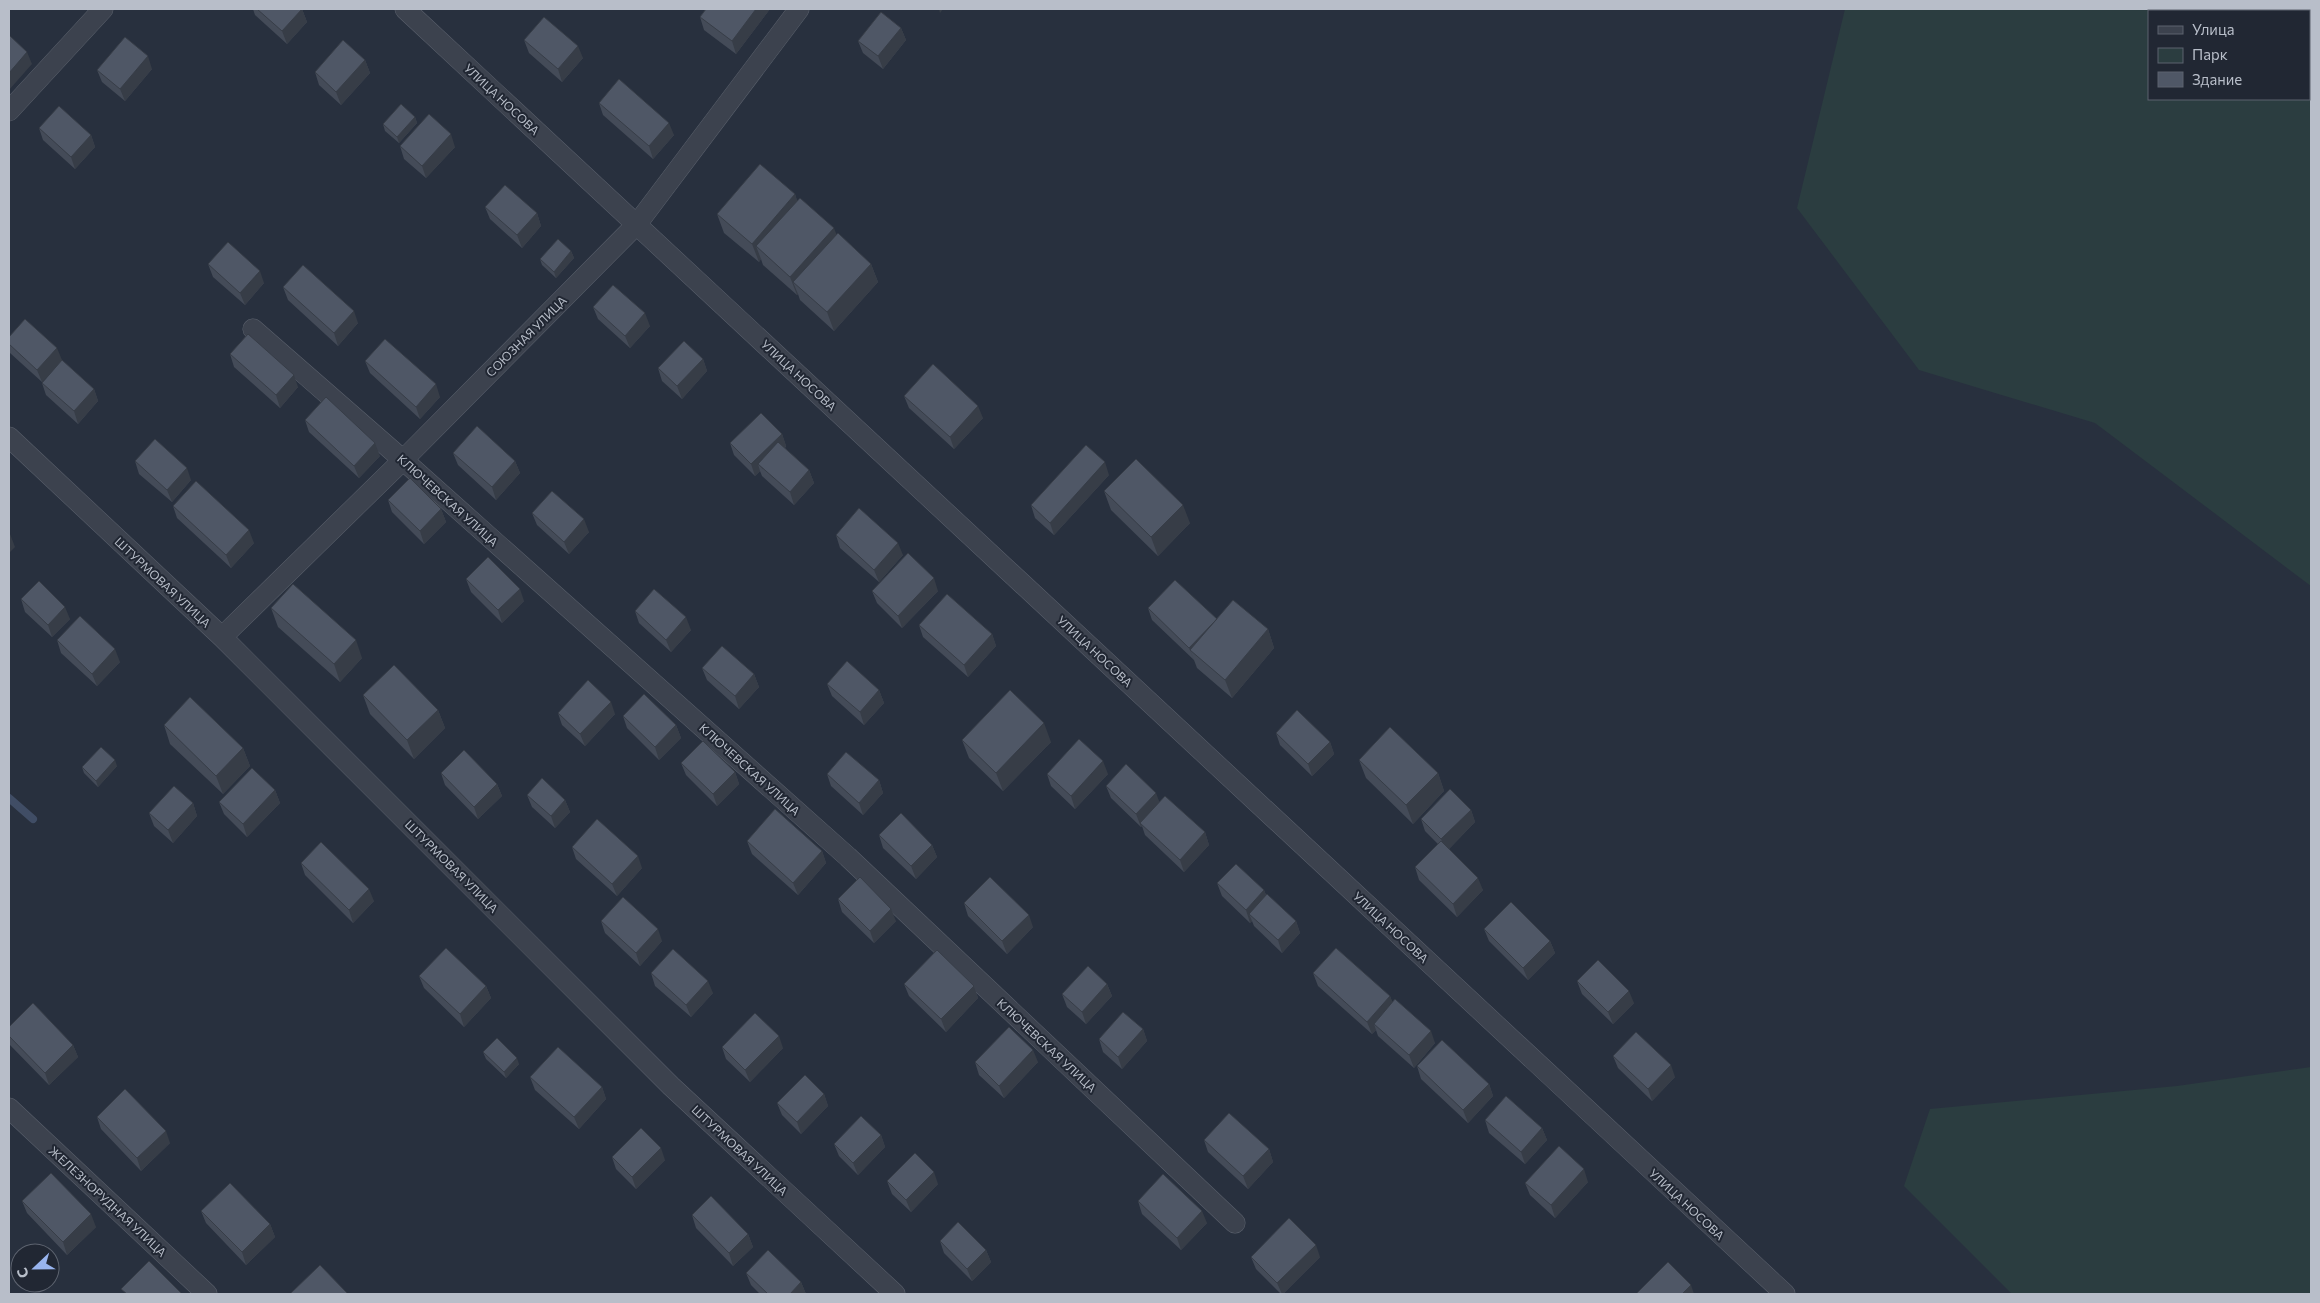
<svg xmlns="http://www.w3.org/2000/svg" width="2320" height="1303" font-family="Commissioner,sans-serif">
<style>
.green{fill:#2b3d40;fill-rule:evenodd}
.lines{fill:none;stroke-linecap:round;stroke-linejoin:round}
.stream{stroke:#404d65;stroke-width:8}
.minor-casing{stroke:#5a606c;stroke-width:21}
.minor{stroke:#3c424e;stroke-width:20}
.wall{fill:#444b58}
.shaded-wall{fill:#373d47}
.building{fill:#4f5766;stroke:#373d47}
.labels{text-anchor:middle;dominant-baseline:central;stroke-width:4;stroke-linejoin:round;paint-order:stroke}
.street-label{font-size:12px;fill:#b8bec9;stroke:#212733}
</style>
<rect width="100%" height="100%" fill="#28303e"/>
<path class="green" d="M 1845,9 L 2311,9 L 2311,586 L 2095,423 L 1919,370 L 1797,208 ZM 2149,11 L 2309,11 L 2309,99 L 2149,99 Z
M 2311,1067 L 2311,1294 L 2012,1294 L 1904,1186 L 1930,1109 L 2177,1086 Z"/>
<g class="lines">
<path class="stream" d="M 9,798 L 33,819"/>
<defs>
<path id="minor" d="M 405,9 L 1785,1294
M 9,111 L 103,9
M 253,329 L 403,460 L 848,857 L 1235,1223
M 9,437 L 222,637 L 671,1086 L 895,1294
M 222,637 L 403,460 L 637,224 L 799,9
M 9,1108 L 207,1294"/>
</defs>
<use href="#minor" class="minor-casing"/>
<use href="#minor" class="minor"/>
</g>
<path class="wall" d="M 253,9 L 302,9 L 307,22 L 287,44 L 255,15 Z
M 706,9 L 770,9 L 736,54 L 704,30 L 700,17 Z
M 901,28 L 906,40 L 883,69 L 863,53 L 858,41 Z
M 524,40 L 583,58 L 562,82 L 529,53 Z
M 365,60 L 370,73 L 341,105 L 319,85 L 315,72 Z
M 152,69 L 125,101 L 102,82 L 97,70 Z
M 599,103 L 674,135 L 653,159 L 603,115 Z
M 415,117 L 417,123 L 399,143 L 385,131 L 383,124 Z
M 39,128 L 91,135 L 95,147 L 75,169 L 43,140 Z
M 400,146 L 455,147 L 426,178 L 404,159 Z
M 795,194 L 797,201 L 871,264 L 878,282 L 834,331 L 800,300 L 798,294 L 797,295 L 763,265 L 761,259 L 759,262 L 724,233 L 717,214 Z
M 485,207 L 537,213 L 541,226 L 522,248 L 490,219 Z
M 571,251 L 574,258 L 556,278 L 542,265 L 540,259 Z
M 208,264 L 264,283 L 245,305 L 213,277 Z
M 283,287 L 358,323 L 338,346 L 288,300 Z
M 593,307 L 650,326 L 630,348 L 598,319 Z
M 9,337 L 62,360 L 42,382 L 10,353 L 9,350 Z
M 230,354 L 298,387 L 280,408 L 234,367 Z
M 703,359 L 707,371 L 682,399 L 662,381 L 658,368 Z
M 365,361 L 440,397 L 420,419 L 370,373 Z
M 42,383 L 94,389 L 98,401 L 78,424 L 46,395 Z
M 904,396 L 983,418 L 954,449 L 909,408 Z
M 305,420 L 380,456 L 359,478 L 309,432 Z
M 782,434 L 786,446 L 785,448 L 809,470 L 814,483 L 794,505 L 762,476 L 760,471 L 755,476 L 734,455 L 730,443 Z
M 453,453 L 515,461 L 520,473 L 496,500 L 458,465 Z
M 135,461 L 191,480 L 172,502 L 139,474 Z
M 1109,475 L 1054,535 L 1035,518 L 1031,505 Z
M 1104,491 L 1190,523 L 1158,556 L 1111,510 Z
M 388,500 L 441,509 L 446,522 L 424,544 L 392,512 Z
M 173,506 L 254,543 L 231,568 L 177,518 Z
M 532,513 L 589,532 L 569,554 L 537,525 Z
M 836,535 L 903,555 L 879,582 L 840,548 Z
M 466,579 L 524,601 L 502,623 L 471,592 Z
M 872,591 L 938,591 L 902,628 L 877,603 Z
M 21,599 L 70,619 L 52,637 L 25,612 Z
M 271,608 L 362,658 L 340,682 L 278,627 Z
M 1148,608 L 1217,619 L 1268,629 L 1274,648 L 1232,698 L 1197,668 L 1194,660 L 1152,620 Z
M 635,611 L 691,630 L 671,652 L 639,623 Z
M 919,625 L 992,634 L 996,646 L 968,677 L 923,637 Z
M 57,640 L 120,662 L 97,686 L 61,653 Z
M 702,668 L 754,674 L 759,687 L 739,709 L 707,680 Z
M 827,684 L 879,690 L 884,703 L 864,725 L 832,696 Z
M 363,695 L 438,710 L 445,728 L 414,759 L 370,714 Z
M 558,713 L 615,714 L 585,746 L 562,725 Z
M 623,716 L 676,725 L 681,738 L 659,760 L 627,728 Z
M 164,725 L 243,748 L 250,766 L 223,794 L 170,744 Z
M 1276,733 L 1330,742 L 1334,754 L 1312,776 L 1280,745 Z
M 962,740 L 1051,742 L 1003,791 L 969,758 Z
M 1359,760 L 1438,773 L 1444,791 L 1413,824 L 1366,778 Z
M 681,763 L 735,772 L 739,784 L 717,806 L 686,775 Z
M 117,766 L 98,787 L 84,773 L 82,767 Z
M 441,773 L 497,784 L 502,796 L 478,819 L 445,785 Z
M 827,774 L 879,780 L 883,793 L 863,815 L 831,786 Z
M 1047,774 L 1108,774 L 1075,809 L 1051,786 Z
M 1106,786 L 1159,802 L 1205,832 L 1209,845 L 1184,872 L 1145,835 L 1142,826 L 1141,827 L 1111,798 Z
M 275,790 L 280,803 L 247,837 L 224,814 L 219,802 Z
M 527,795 L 565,800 L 570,812 L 555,828 L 532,807 Z
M 193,803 L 197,816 L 173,843 L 154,826 L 149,813 Z
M 1471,810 L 1475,822 L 1449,849 L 1483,890 L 1457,917 L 1419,880 L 1415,867 L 1438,844 L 1425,831 L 1421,819 Z
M 879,835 L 932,845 L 937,857 L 916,879 L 883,848 Z
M 747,841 L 822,851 L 826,863 L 798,895 L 752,854 Z
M 572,847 L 642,868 L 617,896 L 576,859 Z
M 301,863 L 374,901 L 353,923 L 305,875 Z
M 1217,883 L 1264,890 L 1266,895 L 1296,921 L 1300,933 L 1282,953 L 1254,926 L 1252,921 L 1250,923 L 1222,896 Z
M 838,899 L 896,921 L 874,943 L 842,912 Z
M 964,903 L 1033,927 L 1007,954 L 968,916 Z
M 601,921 L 662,941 L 640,966 L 605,933 Z
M 1484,929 L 1550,941 L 1555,953 L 1528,980 L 1489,941 Z
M 651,973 L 713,993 L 691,1017 L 655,986 Z
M 1313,973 L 1390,996 L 1392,1002 L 1435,1043 L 1414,1068 L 1378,1036 L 1376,1030 L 1372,1034 L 1318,986 Z
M 419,976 L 486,986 L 491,998 L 464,1027 L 424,988 Z
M 1577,981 L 1634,1003 L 1613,1024 L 1582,994 Z
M 904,984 L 974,986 L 978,998 L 946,1032 L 909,996 Z
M 1107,984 L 1112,996 L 1086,1024 L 1067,1007 L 1062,994 Z
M 9,1027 L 73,1045 L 78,1057 L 49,1085 L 9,1044 Z
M 1143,1029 L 1147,1041 L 1122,1069 L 1103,1052 L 1099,1039 Z
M 722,1047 L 783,1048 L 750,1082 L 726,1059 Z
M 483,1052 L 519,1064 L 506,1078 L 486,1059 Z
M 1613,1056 L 1675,1077 L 1652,1101 L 1618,1068 Z
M 975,1062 L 1038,1062 L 1004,1098 L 979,1075 Z
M 1417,1066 L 1489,1084 L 1493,1096 L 1468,1123 L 1421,1079 Z
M 530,1077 L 602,1087 L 606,1099 L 579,1129 L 535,1090 Z
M 824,1094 L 828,1106 L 801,1134 L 782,1115 L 777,1103 Z
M 97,1117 L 170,1143 L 141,1171 L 101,1129 Z
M 1485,1120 L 1542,1128 L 1547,1140 L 1525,1164 L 1489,1133 Z
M 881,1135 L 885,1147 L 858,1175 L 839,1156 L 834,1144 Z
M 1204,1140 L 1269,1149 L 1273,1162 L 1248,1189 L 1208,1152 Z
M 612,1157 L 665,1160 L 636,1189 L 616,1169 Z
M 887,1181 L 938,1184 L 911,1212 L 892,1194 Z
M 1588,1182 L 1555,1218 L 1530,1195 L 1525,1183 Z
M 22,1201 L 96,1227 L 67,1255 L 27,1213 Z
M 1138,1201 L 1207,1223 L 1181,1250 L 1142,1214 Z
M 201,1211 L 270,1224 L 275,1237 L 246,1265 L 206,1223 Z
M 692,1215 L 748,1234 L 753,1247 L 733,1266 L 696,1228 Z
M 940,1241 L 986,1250 L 991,1262 L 972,1281 L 944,1253 Z
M 1251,1257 L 1320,1257 L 1283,1294 L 1281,1294 L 1256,1269 Z
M 746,1273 L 801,1282 L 806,1294 L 760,1294 L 751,1285 Z"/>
<path class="shaded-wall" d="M 302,9 L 307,22 L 287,44 L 282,31 Z
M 756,9 L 770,9 L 736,54 L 732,41 Z
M 939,9 L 943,9 L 940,13 Z
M 901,28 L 906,40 L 883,69 L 878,56 Z
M 578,46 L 583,58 L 562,82 L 558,69 Z
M 27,52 L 32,64 L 9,90 L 9,73 Z
M 148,56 L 152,69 L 125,101 L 120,89 Z
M 365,60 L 370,73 L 341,105 L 336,92 Z
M 415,117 L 417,123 L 399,143 L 397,137 Z
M 669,123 L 674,135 L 653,159 L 649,146 Z
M 451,134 L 455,147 L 426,178 L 422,166 Z
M 91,135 L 95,147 L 75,169 L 71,157 Z
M 795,194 L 801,212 L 756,246 L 761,259 L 759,262 L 752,244 Z
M 537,213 L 541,226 L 522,248 L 517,235 Z
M 834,228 L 841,246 L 793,282 L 798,294 L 797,295 L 790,277 Z
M 571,251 L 574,258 L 556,278 L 554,272 Z
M 871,264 L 878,282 L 834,331 L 827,312 Z
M 260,271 L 264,283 L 245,305 L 240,293 Z
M 354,311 L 358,323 L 338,346 L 334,333 Z
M 645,313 L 650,326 L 630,348 L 625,336 Z
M 57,348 L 62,360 L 42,382 L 37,370 Z
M 703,359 L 707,371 L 682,399 L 677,386 Z
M 294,375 L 298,387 L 280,408 L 276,395 Z
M 436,384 L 440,397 L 420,419 L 416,407 Z
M 94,389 L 98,401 L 78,424 L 74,411 Z
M 978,406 L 983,418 L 954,449 L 950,437 Z
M 782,434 L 786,446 L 763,469 L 758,464 L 760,471 L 755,476 L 751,464 Z
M 375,443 L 380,456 L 359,478 L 354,466 Z
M 515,461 L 520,473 L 496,500 L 492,487 Z
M 1105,462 L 1109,475 L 1054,535 L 1050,523 Z
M 187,468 L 191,480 L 172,502 L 167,490 Z
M 809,470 L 814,483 L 794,505 L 790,492 Z
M 1183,505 L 1190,523 L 1158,556 L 1151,537 Z
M 441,509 L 446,522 L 424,544 L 420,531 Z
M 584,519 L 589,532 L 569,554 L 564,542 Z
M 249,530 L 254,543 L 231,568 L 226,555 Z
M 10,534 L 15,547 L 9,553 L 9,536 Z
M 898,543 L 903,555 L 879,582 L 874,570 Z
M 934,578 L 938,591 L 902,628 L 898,616 Z
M 520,589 L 524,601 L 502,623 L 498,610 Z
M 65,607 L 70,619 L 52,637 L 48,625 Z
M 686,617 L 691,630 L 671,652 L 666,640 Z
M 1217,619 L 1190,650 L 1194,660 L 1189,648 Z
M 1268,629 L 1274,648 L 1232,698 L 1225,680 Z
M 992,634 L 996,646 L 968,677 L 964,665 Z
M 356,640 L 362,658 L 340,682 L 334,664 Z
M 115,649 L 120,662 L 97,686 L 92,674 Z
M 754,674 L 759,687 L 739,709 L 735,696 Z
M 879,690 L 884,703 L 864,725 L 860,712 Z
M 611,702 L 615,714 L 585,746 L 580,734 Z
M 438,710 L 445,728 L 414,759 L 407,740 Z
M 1044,723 L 1051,742 L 1003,791 L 996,773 Z
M 676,725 L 681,738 L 659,760 L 655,747 Z
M 1330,742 L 1334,754 L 1312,776 L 1308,764 Z
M 243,748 L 250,766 L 223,794 L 216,776 Z
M 115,760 L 117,766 L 98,787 L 96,781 Z
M 1103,761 L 1108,774 L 1075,809 L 1071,796 Z
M 735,772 L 739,784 L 717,806 L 713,794 Z
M 1438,773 L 1444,791 L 1413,824 L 1406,805 Z
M 879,780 L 883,793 L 863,815 L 859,803 Z
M 497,784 L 502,796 L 478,819 L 474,807 Z
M 275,790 L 280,803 L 247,837 L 243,824 Z
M 1156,793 L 1161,806 L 1140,823 L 1142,826 L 1141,827 L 1136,814 Z
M 565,800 L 570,812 L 555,828 L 551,816 Z
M 193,803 L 197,816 L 173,843 L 168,830 Z
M 1471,810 L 1475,822 L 1446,852 L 1441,839 Z
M 1205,832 L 1209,845 L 1184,872 L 1180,860 Z
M 932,845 L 937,857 L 916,879 L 911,866 Z
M 822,851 L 826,863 L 798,895 L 793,883 Z
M 638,856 L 642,868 L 617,896 L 612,884 Z
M 1478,878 L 1483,890 L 1457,917 L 1453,904 Z
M 369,889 L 374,901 L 353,923 L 349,910 Z
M 1264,890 L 1269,903 L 1249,914 L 1252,921 L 1250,923 L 1246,910 Z
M 891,909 L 896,921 L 874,943 L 870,931 Z
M 1029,915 L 1033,927 L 1007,954 L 1002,941 Z
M 1296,921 L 1300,933 L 1282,953 L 1278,940 Z
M 658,929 L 662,941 L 640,966 L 636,953 Z
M 1550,941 L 1555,953 L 1528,980 L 1523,968 Z
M 708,981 L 713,993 L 691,1017 L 686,1005 Z
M 1107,984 L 1112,996 L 1086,1024 L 1082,1012 Z
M 486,986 L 491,998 L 464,1027 L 460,1014 Z
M 974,986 L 978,998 L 946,1032 L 941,1019 Z
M 1629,991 L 1634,1003 L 1613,1024 L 1608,1012 Z
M 1390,996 L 1395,1008 L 1374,1024 L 1376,1030 L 1372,1034 L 1367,1022 Z
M 1143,1029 L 1147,1041 L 1122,1069 L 1118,1057 Z
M 1431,1031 L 1435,1043 L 1414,1068 L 1409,1055 Z
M 779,1036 L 783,1048 L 750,1082 L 745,1070 Z
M 73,1045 L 78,1057 L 49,1085 L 45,1073 Z
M 1033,1050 L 1038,1062 L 1004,1098 L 999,1086 Z
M 517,1058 L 519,1064 L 506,1078 L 504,1072 Z
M 1671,1065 L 1675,1077 L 1652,1101 L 1648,1089 Z
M 1489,1084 L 1493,1096 L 1468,1123 L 1463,1110 Z
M 602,1087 L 606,1099 L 579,1129 L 574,1117 Z
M 824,1094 L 828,1106 L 801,1134 L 797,1122 Z
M 1542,1128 L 1547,1140 L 1525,1164 L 1521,1152 Z
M 166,1131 L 170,1143 L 141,1171 L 137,1158 Z
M 881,1135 L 885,1147 L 858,1175 L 853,1163 Z
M 661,1148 L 665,1160 L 636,1189 L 632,1177 Z
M 1269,1149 L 1273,1162 L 1248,1189 L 1243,1176 Z
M 1584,1169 L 1588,1182 L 1555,1218 L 1551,1205 Z
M 934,1172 L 938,1184 L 911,1212 L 906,1200 Z
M 1202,1211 L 1207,1223 L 1181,1250 L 1177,1238 Z
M 91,1214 L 96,1227 L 67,1255 L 63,1242 Z
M 270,1224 L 275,1237 L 246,1265 L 242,1252 Z
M 748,1234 L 753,1247 L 733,1266 L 729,1253 Z
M 1316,1245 L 1320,1257 L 1283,1294 L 1282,1294 L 1277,1283 Z
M 986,1250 L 991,1262 L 972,1281 L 967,1269 Z
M 801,1282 L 806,1294 L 790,1294 Z
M 1691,1285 L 1694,1294 L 1682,1294 Z"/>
<path class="building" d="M 257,9 L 302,9 L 282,31 Z
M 706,9 L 756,9 L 732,41 L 700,17 Z
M 881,12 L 901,28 L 878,56 L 858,41 Z
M 544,17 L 578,46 L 558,69 L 524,40 Z
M 9,35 L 27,52 L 9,73 Z
M 125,37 L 148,56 L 120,89 L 97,70 Z
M 343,40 L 365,60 L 336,92 L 315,72 Z
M 619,79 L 669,123 L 649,146 L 599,103 Z
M 401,104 L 415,117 L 397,137 L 383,124 Z
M 59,106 L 91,135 L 71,157 L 39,128 Z
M 429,114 L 451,134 L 422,166 L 400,146 Z
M 760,164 L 795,194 L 752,244 L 717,214 Z
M 505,185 L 537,213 L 517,235 L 485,207 Z
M 800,198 L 834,228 L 790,277 L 756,246 Z
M 838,233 L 871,264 L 827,312 L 793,282 Z
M 558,239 L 571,251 L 554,272 L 540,259 Z
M 228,242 L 260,271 L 240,293 L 208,264 Z
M 303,265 L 354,311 L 334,333 L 283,287 Z
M 613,285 L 645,313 L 625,336 L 593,307 Z
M 25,319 L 57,348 L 37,370 L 9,344 L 9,337 Z
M 248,334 L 294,375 L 276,395 L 230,354 Z
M 385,339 L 436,384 L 416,407 L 365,361 Z
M 684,341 L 703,359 L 677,386 L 658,368 Z
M 62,360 L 94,389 L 74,411 L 42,383 Z
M 933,364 L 978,406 L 950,437 L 904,396 Z
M 326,397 L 375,443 L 354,466 L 305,420 Z
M 761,413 L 782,434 L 751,464 L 730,443 Z
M 477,426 L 515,461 L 492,487 L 453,453 Z
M 155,439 L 187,468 L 167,490 L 135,461 Z
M 778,442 L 809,470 L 790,492 L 758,464 Z
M 1086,445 L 1105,462 L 1050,523 L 1031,505 Z
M 1136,459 L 1183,505 L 1151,537 L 1104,491 Z
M 410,478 L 441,509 L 420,531 L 388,500 Z
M 196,481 L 249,530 L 226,555 L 173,506 Z
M 552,491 L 584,519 L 564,542 L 532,513 Z
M 859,508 L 898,543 L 874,570 L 836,535 Z
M 908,553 L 934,578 L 898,616 L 872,591 Z
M 488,557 L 520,589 L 498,610 L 466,579 Z
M 1175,580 L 1217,619 L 1189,648 L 1148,608 Z
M 39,581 L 65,607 L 48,625 L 21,599 Z
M 293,584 L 356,640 L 334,664 L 271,608 Z
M 654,589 L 686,617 L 666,640 L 635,611 Z
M 947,594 L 992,634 L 964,665 L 919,625 Z
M 1233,600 L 1268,629 L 1225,680 L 1190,650 Z
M 80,616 L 115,649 L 92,674 L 57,640 Z
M 722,646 L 754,674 L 735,696 L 702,668 Z
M 847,661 L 879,690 L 860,712 L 827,684 Z
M 394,665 L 438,710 L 407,740 L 363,695 Z
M 588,680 L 611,702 L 580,734 L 558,713 Z
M 1010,690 L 1044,723 L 996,773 L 962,740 Z
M 644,694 L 676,725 L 655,747 L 623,716 Z
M 190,697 L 243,748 L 216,776 L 164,725 Z
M 1297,710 L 1330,742 L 1308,764 L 1276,733 Z
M 1390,727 L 1438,773 L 1406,805 L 1359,760 Z
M 1079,739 L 1103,761 L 1071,796 L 1047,774 Z
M 703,741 L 735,772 L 713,794 L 681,763 Z
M 101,747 L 115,760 L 96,781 L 82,767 Z
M 464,750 L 497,784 L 474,807 L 441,773 Z
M 846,752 L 879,780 L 859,803 L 827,774 Z
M 1126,764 L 1156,793 L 1136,814 L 1106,786 Z
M 252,768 L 275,790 L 243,824 L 219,802 Z
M 542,778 L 565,800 L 551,816 L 527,795 Z
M 174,786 L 193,803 L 168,830 L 149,813 Z
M 1450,789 L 1471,810 L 1441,839 L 1421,819 Z
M 1165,796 L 1205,832 L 1180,860 L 1140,823 Z
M 775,809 L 822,851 L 793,883 L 747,841 Z
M 901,813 L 932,845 L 911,866 L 879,835 Z
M 597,819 L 638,856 L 612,884 L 572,847 Z
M 1441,841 L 1478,878 L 1453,904 L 1415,867 Z
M 321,842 L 369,889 L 349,910 L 301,863 Z
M 1236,864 L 1264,890 L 1246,910 L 1217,883 Z
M 860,877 L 891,909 L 870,931 L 838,899 Z
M 990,877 L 1029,915 L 1002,941 L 964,903 Z
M 1267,894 L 1296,921 L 1278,940 L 1249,914 Z
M 623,897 L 658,929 L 636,953 L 601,921 Z
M 1511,902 L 1550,941 L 1523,968 L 1484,929 Z
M 446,948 L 486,986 L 460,1014 L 419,976 Z
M 1336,948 L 1390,996 L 1367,1022 L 1313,973 Z
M 673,949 L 708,981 L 686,1005 L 651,973 Z
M 937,950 L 974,986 L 941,1019 L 904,984 Z
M 1598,960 L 1629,991 L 1608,1012 L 1577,981 Z
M 1088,966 L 1107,984 L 1082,1012 L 1062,994 Z
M 1395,999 L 1431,1031 L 1409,1055 L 1374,1024 Z
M 33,1003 L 73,1045 L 45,1073 L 9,1036 L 9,1027 Z
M 1123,1012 L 1143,1029 L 1118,1057 L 1099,1039 Z
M 755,1013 L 779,1036 L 745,1070 L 722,1047 Z
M 1009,1027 L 1033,1050 L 999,1086 L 975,1062 Z
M 1636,1032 L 1671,1065 L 1648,1089 L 1613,1056 Z
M 497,1038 L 517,1058 L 504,1072 L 483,1052 Z
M 1442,1040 L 1489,1084 L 1463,1110 L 1417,1066 Z
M 558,1047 L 602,1087 L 574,1117 L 530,1077 Z
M 805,1075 L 824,1094 L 797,1122 L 777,1103 Z
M 125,1089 L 166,1131 L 137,1158 L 97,1117 Z
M 1506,1096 L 1542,1128 L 1521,1152 L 1485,1120 Z
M 1229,1113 L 1269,1149 L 1243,1176 L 1204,1140 Z
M 861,1116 L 881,1135 L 853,1163 L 834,1144 Z
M 641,1128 L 661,1148 L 632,1177 L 612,1157 Z
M 1559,1146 L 1584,1169 L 1551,1205 L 1525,1183 Z
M 915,1153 L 934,1172 L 906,1200 L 887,1181 Z
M 51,1173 L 91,1214 L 63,1242 L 22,1201 Z
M 1163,1174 L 1202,1211 L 1177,1238 L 1138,1201 Z
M 230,1183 L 270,1224 L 242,1252 L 201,1211 Z
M 711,1196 L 748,1234 L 729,1253 L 692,1215 Z
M 1289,1218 L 1316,1245 L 1277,1283 L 1251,1257 Z
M 958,1222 L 986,1250 L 967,1269 L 940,1241 Z
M 768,1250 L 801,1282 L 790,1294 L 768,1294 L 746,1273 Z
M 149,1261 L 182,1294 L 127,1294 L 121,1289 Z
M 1668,1262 L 1691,1285 L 1682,1294 L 1636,1294 Z
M 320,1265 L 348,1294 L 292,1294 L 291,1293 Z"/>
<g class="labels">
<g class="street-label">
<text transform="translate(502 99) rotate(43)">УЛИЦА НОСОВА</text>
<text transform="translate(526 336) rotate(-45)">СОЮЗНАЯ УЛИЦА</text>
<text transform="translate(799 375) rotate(43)">УЛИЦА НОСОВА</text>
<text transform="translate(448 500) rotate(42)">КЛЮЧЕВСКАЯ УЛИЦА</text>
<text transform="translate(163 582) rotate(43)">ШТУРМОВАЯ УЛИЦА</text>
<text transform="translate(1095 651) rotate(43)">УЛИЦА НОСОВА</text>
<text transform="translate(750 769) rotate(42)">КЛЮЧЕВСКАЯ УЛИЦА</text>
<text transform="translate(452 866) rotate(45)">ШТУРМОВАЯ УЛИЦА</text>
<text transform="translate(1391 927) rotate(43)">УЛИЦА НОСОВА</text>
<text transform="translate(1047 1045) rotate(43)">КЛЮЧЕВСКАЯ УЛИЦА</text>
<text transform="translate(740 1150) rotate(43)">ШТУРМОВАЯ УЛИЦА</text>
<text transform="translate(108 1201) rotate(43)">ЖЕЛЕЗНОРУДНАЯ УЛИЦА</text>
<text transform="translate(1687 1204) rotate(43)">УЛИЦА НОСОВА</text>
</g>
</g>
<rect width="2320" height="1303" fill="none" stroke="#b8bec9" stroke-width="20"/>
<rect x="2148" y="10" width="162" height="90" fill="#212733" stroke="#5d636f"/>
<rect x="2158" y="26" width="25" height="8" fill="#3c424e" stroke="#5d636f"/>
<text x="2192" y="35" font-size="15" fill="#b8bec9">Улица</text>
<rect x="2158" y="48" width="25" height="15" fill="#2b3d40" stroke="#5d636f"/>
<text x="2192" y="60" font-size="15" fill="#b8bec9">Парк</text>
<rect x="2158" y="72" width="25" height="15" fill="#4f5766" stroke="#5d636f"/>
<text x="2192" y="85" font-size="15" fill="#b8bec9">Здание</text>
<g transform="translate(35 1268) rotate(248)"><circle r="24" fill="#212733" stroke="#5d636f"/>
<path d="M0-4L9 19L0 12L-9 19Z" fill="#98b4ee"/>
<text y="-8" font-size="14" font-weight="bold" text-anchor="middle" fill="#b8bec9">С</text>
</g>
</svg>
